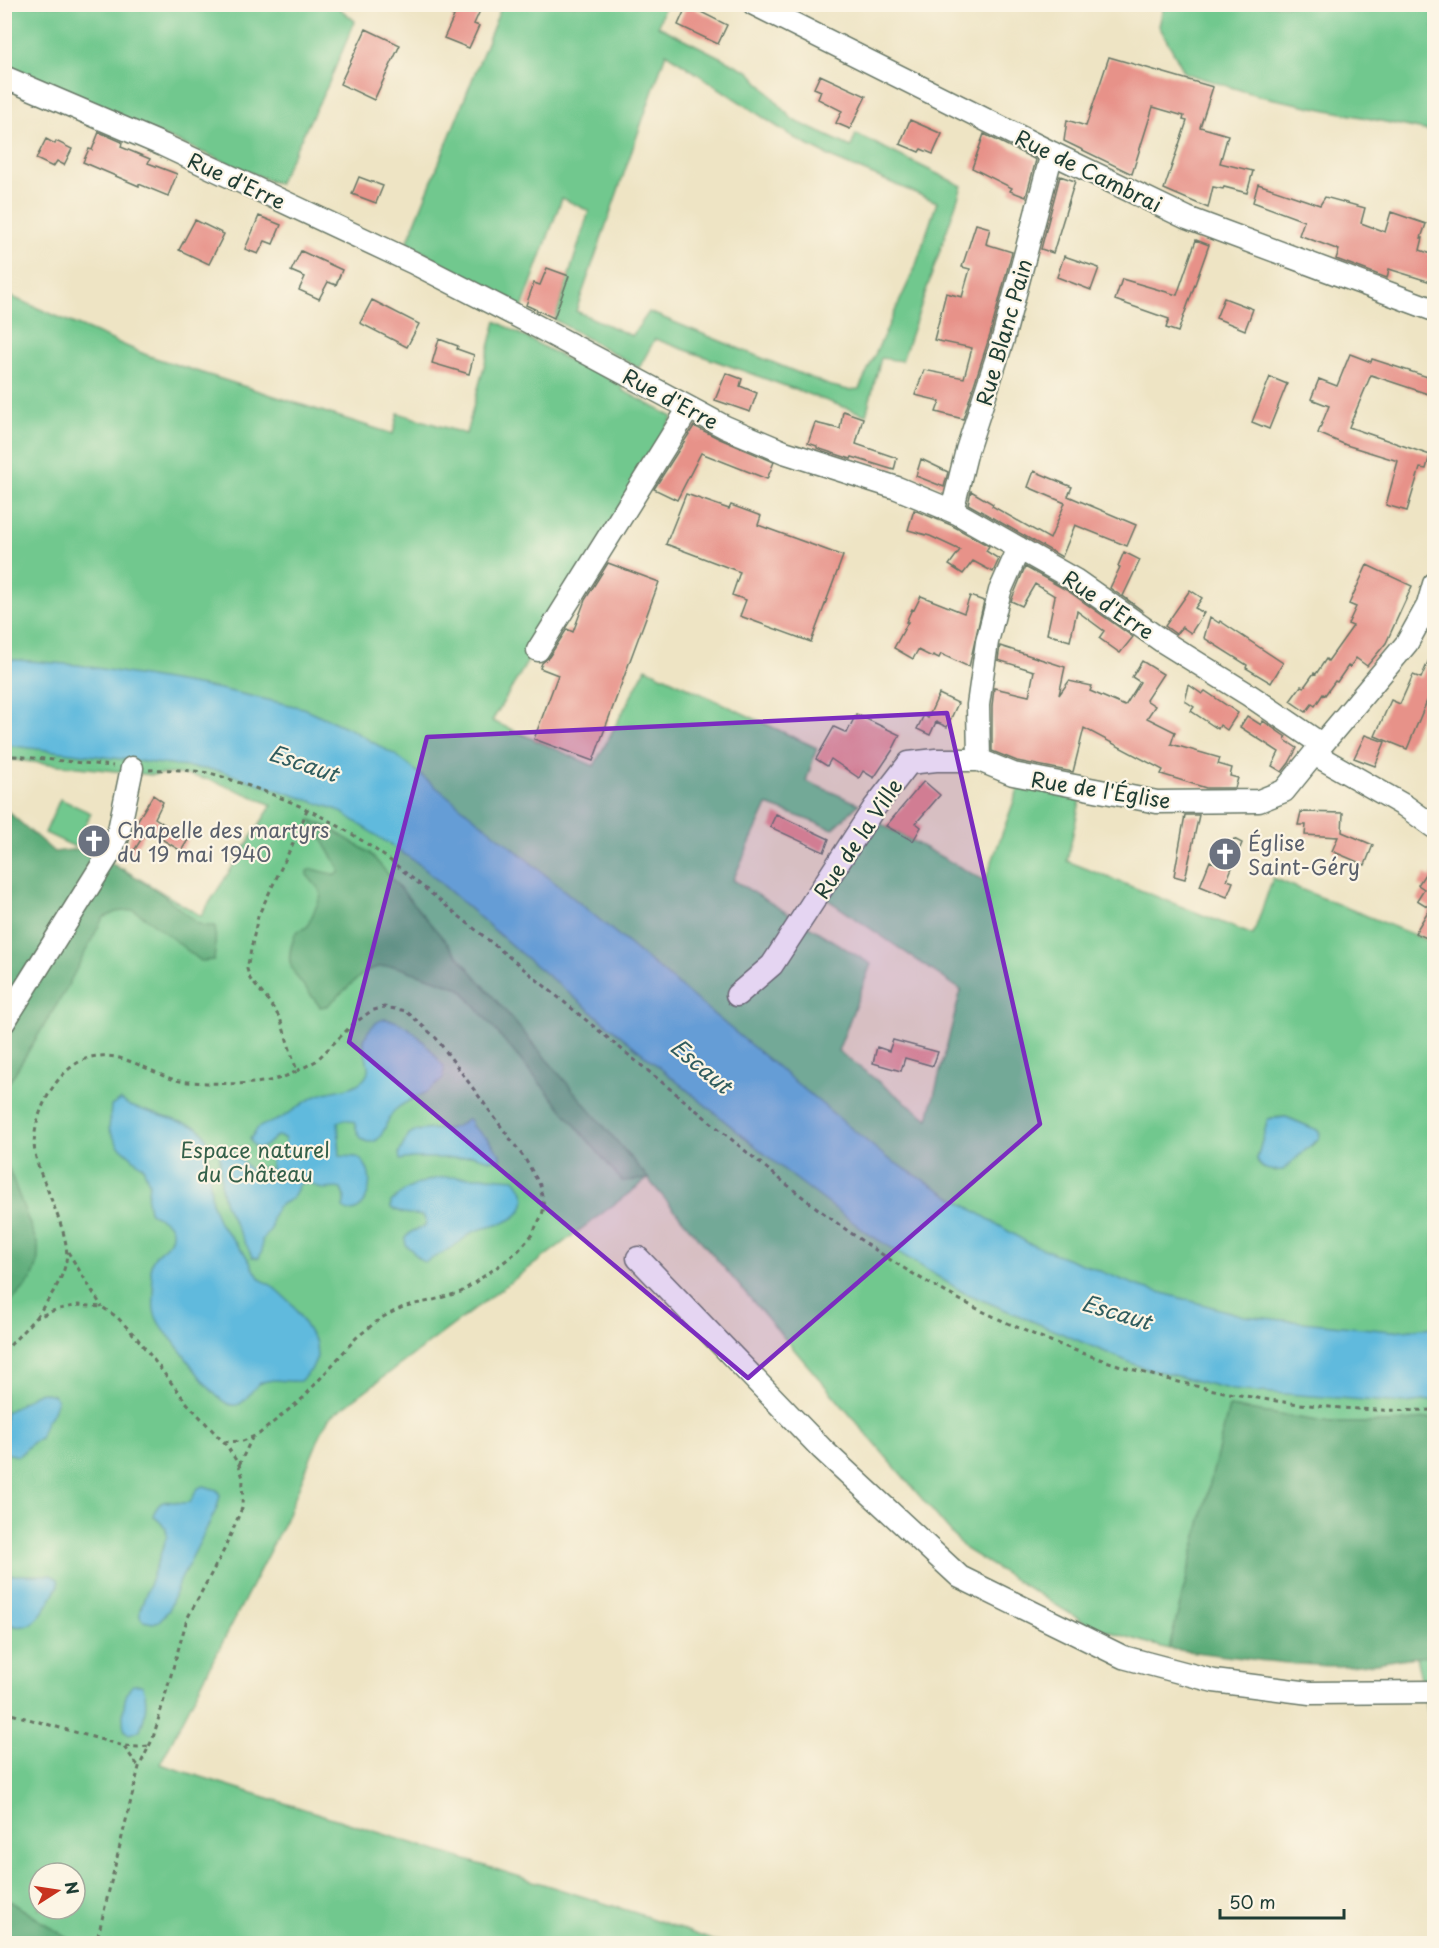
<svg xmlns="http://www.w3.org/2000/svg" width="1439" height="1948" font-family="'Playpen Sans',sans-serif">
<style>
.green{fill:#71c88e;stroke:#488261;stroke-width:1.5;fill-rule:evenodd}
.forest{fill:#5cac79;stroke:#3e7456;stroke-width:1.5}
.water{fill:#60badd;stroke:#407c88;stroke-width:1.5}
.building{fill:#e79289}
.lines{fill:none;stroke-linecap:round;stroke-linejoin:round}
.minor-casing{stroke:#677766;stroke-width:25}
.path{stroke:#677766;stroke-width:3;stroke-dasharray:4.5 4.5;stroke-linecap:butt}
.minor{stroke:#fff;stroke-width:22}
.marked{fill:#7b2cbf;fill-opacity:0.2;stroke:#7b2cbf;stroke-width:4.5;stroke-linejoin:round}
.labels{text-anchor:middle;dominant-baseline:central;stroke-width:4.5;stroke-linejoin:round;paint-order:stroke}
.street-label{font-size:21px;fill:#1f3d34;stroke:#fcf5e5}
.worship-label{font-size:21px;fill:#5b616d;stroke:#fcf5e5;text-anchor:start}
.park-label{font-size:21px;fill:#34604a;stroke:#fcf5e5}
.water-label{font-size:22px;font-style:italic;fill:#2f5c5e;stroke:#fcf5e5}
</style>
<rect width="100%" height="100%" fill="#fcf5e5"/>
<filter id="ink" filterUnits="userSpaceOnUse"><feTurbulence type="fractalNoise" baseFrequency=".0167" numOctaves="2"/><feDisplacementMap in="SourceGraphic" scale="12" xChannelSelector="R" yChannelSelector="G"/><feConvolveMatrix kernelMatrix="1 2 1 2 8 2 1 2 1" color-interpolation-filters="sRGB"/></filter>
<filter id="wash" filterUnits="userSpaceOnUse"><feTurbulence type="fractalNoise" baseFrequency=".008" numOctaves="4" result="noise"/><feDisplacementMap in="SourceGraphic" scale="24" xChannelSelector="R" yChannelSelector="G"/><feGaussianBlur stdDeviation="1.35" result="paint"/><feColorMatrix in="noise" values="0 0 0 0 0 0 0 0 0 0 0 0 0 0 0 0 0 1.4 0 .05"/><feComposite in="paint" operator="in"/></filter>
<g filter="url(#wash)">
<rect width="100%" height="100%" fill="#eee4c4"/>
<path class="green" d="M 334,4 L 355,21 L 327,87 L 278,184 L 5,69 L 4,5 Z
M 502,5 L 665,5 L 658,26 L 750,72 L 793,120 L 851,147 L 856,134 L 962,186 L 902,361 L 881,358 L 866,415 L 655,339 L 639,368 L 555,320 L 589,211 L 562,198 L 522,308 L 407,243 ZM 666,53 L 796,139 L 835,159 L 937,202 L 915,268 L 859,389 L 848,390 L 828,385 L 649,312 L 632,336 L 576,311 Z
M 1164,5 L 1434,5 L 1434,132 L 1260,96 L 1185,73 L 1159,26 Z
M 5,294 L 149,356 L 393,434 L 398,413 L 466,434 L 496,321 L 570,361 L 572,358 L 623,387 L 622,390 L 673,417 L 492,721 L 594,766 L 646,668 L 817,748 L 806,781 L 859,804 L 833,829 L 767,805 L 733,880 L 871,964 L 838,1051 L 928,1119 L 961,990 L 824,897 L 874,820 L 985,881 L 1019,787 L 1081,797 L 1067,861 L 1253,935 L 1273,878 L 1434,943 L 1434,1418 L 1389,1423 L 1330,1423 L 1229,1407 L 1169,1649 L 1090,1626 L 965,1549 L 648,1179 L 329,1418 L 321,1433 L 285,1521 L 160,1764 L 642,1915 L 720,1943 L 75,1943 L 5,1898 L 4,1055 L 123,869 L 201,916 L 272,805 C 232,788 196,769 152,775 L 5,759 ZM 1286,1117 L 1317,1130 L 1316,1142 L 1276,1171 C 1267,1169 1260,1170 1257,1159 L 1270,1118 ZM 39,1873 L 75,1873 L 75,1909 L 39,1909 Z
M 60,799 L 91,813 L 75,847 L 45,833 Z
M 1416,1656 L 1434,1656 L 1434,1741 Z"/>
<path class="forest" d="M 5,809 L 54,852 L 79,849 L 99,856 L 158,891 L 197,923 L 204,926 L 215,926 C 216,930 215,955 214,960 L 201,961 L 145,917 L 133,910 L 116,912 L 103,918 L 64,993 L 5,1089 Z
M 311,820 L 326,826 L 370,853 L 649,1179 L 622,1181 L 460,988 L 394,966 L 378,967 L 366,971 L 327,1006 L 320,1007 C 312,994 292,976 290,962 C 288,952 293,941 296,932 L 307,927 L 321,896 L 319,889 L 307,875 L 307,871 L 312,869 L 336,875 L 339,873 L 339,868 Z
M 4,1156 L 38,1246 C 40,1280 25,1286 5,1308 Z
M 1229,1407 L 1330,1423 L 1389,1423 L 1434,1418 L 1434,1656 C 1402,1656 1371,1667 1339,1666 C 1282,1665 1225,1655 1169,1649 Z
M 4,1898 L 5,1898 L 75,1943 L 5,1943 Z"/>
<path class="water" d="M 5,659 L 78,665 L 220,689 L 303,708 L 350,729 L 397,756 L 519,853 L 887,1158 L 1028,1243 L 1138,1286 L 1244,1316 L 1391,1331 L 1434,1327 L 1434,1400 L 1404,1403 L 1233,1390 L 1141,1367 L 963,1292 L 870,1235 L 788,1173 L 519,952 L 419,864 L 338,810 L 221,771 L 5,745 Z
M 385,1019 C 410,1021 430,1048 444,1067 L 443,1078 C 428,1096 410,1097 395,1110 C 386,1117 384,1143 370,1142 C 359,1142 357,1130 354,1122 L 345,1119 L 338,1122 L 340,1156 L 357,1157 C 383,1172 364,1224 343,1208 L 345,1198 L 341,1189 C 335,1187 332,1189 326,1189 C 314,1190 313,1177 298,1185 C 295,1201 289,1199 277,1207 L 272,1218 L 271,1229 L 262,1240 L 262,1251 L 259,1258 L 252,1257 C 245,1239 233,1224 226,1206 C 218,1188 222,1168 219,1149 L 222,1147 C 238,1155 246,1165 257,1178 L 262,1179 L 262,1167 L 271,1170 L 271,1158 C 278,1152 289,1148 284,1138 L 277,1136 C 267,1142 259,1159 250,1139 C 253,1135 255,1131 258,1128 C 264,1124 269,1123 275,1121 C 290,1115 304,1100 319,1095 C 333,1089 351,1091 363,1080 C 379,1065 352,1049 370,1029 C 374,1024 379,1020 385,1019 Z
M 121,1100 L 130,1106 L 197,1127 L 203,1132 L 206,1138 L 212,1204 L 219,1223 L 245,1254 L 260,1279 L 271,1285 L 293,1305 L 316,1343 L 317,1357 L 311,1370 L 300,1381 C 286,1383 272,1376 259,1384 C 250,1390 244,1408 232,1405 C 214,1402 188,1359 176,1345 C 170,1336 161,1329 157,1319 C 152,1310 154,1302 154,1292 C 153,1283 150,1275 151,1265 C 153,1250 174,1247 172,1231 C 171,1219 156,1219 149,1211 L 147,1200 L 149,1183 L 143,1167 L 118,1145 L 109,1129 L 111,1106 Z
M 1286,1117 L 1317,1130 L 1320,1133 L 1319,1138 L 1283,1170 C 1272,1171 1260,1171 1257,1159 L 1268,1119 Z
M 467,1119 L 470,1120 L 472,1126 L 487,1138 L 500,1154 L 500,1160 L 490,1160 L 472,1155 L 459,1158 L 412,1158 L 400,1160 L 399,1153 L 409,1134 C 427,1125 439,1133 454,1127 C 459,1126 463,1122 467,1119 Z
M 448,1177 L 487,1177 L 515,1179 C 533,1200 524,1216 500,1224 C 491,1227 481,1228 473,1232 C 469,1234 465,1238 461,1241 C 450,1249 438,1256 425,1262 C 416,1258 414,1251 406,1245 L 405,1238 L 411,1232 L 425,1226 L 426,1221 L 423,1216 L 403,1213 L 391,1208 L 391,1202 C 407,1186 426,1179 448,1177 Z
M 42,1392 L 54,1395 L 57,1400 L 52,1414 L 46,1422 L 40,1438 C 26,1444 29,1449 18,1456 L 5,1453 L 5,1412 C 19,1408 28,1395 42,1392 Z
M 204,1486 L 217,1490 L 220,1495 L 217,1508 L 177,1587 L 169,1610 L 159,1621 L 153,1623 L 143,1621 L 140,1617 L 140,1610 L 167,1536 L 166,1528 L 153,1515 C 163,1491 172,1507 190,1502 L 198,1488 Z
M 5,1575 L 51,1575 L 58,1579 L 59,1585 C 47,1605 34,1639 5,1622 Z
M 133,1685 L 142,1685 C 149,1698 145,1718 140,1731 L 129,1734 L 125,1731 C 121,1720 123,1692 133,1685 Z"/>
<g id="blocks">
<path class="building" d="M 428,4 L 483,4 L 474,24 L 479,26 L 469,48 L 444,38 L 454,16 Z
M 687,5 L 727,25 L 718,44 L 678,25 Z
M 366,29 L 400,45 L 374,100 L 340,84 Z
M 1109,57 L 1213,87 L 1200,127 L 1228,135 L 1220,163 L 1253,171 L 1247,193 L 1224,187 L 1223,189 L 1213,187 L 1208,208 L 1164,189 L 1187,121 L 1183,120 L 1184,116 L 1153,107 L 1132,174 L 1064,141 L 1067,120 L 1086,126 Z
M 820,75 L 866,96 L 850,129 L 836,123 L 842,111 L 818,99 L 821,91 L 814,88 Z
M 910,120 L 942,134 L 933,154 L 921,149 L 919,152 L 900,144 Z
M 99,132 L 122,142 L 121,147 L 150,159 L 148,163 L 177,174 L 168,196 L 139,184 L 139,186 L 83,162 L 89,149 L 92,150 Z
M 984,134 L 1036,160 L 1026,197 L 1010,191 L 1012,188 L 972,168 Z
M 46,139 L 55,144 L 56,141 L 72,149 L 64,165 L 57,161 L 53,167 L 36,159 Z
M 1060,176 L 1075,181 L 1053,253 L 1041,249 Z
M 359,177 L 383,186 L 376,203 L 352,194 Z
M 1258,184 L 1320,205 L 1325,197 L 1365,208 L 1361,223 L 1385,232 L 1391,212 L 1426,224 L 1421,238 L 1423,238 L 1420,250 L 1434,255 L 1434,283 L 1389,269 L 1387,278 L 1336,259 L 1339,250 L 1299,235 L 1304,221 L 1253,202 Z
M 259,216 L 281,225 L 273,244 L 265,241 L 258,254 L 245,249 Z
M 195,220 L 224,234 L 209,264 L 179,250 Z
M 976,224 L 990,228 L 986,244 L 1012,252 L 990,335 L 963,419 L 936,412 L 940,401 L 915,395 L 924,370 L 964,378 L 972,348 L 934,340 L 946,293 L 962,297 L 970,269 L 962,267 Z
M 1196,240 L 1209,245 L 1178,332 L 1166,328 L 1169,319 L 1115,300 L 1122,279 L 1177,295 Z
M 301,251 L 342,270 L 336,285 L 328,282 L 319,299 L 299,290 L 305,277 L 291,271 Z
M 1064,256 L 1099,268 L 1091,290 L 1057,277 Z
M 547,268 L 569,276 L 554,318 L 526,305 L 534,283 L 540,285 Z
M 1224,298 L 1253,309 L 1245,330 L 1216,318 Z
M 372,300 L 419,324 L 407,347 L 360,323 Z
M 439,339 L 458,346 L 457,349 L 474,355 L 469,374 L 432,363 Z
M 1350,354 L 1371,362 L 1372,359 L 1434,379 L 1434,396 L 1371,375 L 1349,427 L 1430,455 L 1426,469 L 1420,468 L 1407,511 L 1386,505 L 1398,461 L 1346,445 L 1318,433 L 1329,406 L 1311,399 L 1319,379 L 1337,386 Z
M 726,373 L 742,379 L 740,386 L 757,393 L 750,412 L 715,400 Z
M 1270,377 L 1287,384 L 1269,429 L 1252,422 Z
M 843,411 L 863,418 L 856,444 L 897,458 L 894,470 L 852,457 L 851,459 L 817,448 L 817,446 L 808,443 L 815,423 L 840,429 Z
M 694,426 L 720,439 L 774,462 L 767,479 L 701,453 L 677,500 L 654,489 Z
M 921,459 L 948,472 L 944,487 L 916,476 Z
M 1034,471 L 1072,487 L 1068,496 L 1136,525 L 1127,546 L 1075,525 L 1062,557 L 968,504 L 971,491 L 993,504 L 992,506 L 1050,539 L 1065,503 L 1028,487 Z
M 686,494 L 729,509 L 731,505 L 761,516 L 758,525 L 843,556 L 811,642 L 740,616 L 746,600 L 732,595 L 740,572 L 666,544 Z
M 914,510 L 951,525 L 989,546 L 986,551 L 999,559 L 993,572 L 973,561 L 963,574 L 949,565 L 960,550 L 930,536 L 908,530 Z
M 1124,552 L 1140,560 L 1123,596 L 1144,612 L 1110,588 L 1120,567 L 1118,566 Z
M 608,563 L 659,582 L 593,761 L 534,739 L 558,675 L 540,668 L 542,663 L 549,657 L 567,629 L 573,632 L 585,600 Z
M 1367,565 L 1412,586 L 1386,643 L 1367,666 L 1356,658 L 1350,667 L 1348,666 L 1337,682 L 1335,681 L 1325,695 L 1323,694 L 1315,706 L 1312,704 L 1306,712 L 1290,701 L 1301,686 L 1304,687 L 1314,673 L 1316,674 L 1326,659 L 1328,661 L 1353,626 L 1348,624 L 1356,607 L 1349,604 Z
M 1025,567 L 1068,591 L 1133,637 L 1120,653 L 1099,638 L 1104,631 L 1077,611 L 1070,641 L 1047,634 L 1055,596 L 1035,584 L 1022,606 L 1011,601 Z
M 1190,590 L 1202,598 L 1195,608 L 1204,613 L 1191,633 L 1182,627 L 1176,634 L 1165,626 Z
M 921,596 L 964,613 L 970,596 L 984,601 L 969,667 L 941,654 L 939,658 L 933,655 L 932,657 L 918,650 L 913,659 L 894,648 L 908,622 L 906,622 L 912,609 L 914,610 Z
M 1210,617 L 1219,623 L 1220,621 L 1283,663 L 1271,683 L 1246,668 L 1247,665 L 1204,638 Z
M 1000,646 L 1065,667 L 1059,695 L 1069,681 L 1092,686 L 1090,691 L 1125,706 L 1140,682 L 1132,677 L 1142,661 L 1163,674 L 1146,700 L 1155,706 L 1147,718 L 1175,732 L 1171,744 L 1220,758 L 1218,764 L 1232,768 L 1230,776 L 1238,778 L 1235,788 L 1206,788 L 1161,774 L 1163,770 L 1084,728 L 1073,772 L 1017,761 L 992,751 L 992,706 L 994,688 L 1029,696 L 1034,671 L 998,660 Z
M 1434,648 L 1434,684 L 1407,749 L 1375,736 L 1391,700 L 1400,704 L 1413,675 L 1421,678 Z
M 1189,685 L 1202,694 L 1205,691 L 1238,713 L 1227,730 L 1220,725 L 1218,729 L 1191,711 L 1194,707 L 1185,701 Z
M 939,694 L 958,703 L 947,727 L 936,722 L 930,735 L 917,729 L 924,715 L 928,718 Z
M 856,714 L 900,735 L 892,751 L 874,778 L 863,771 L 859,778 L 831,759 L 827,766 L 816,759 L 834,727 L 847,733 Z
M 1247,716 L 1261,725 L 1263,721 L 1286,737 L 1285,740 L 1297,748 L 1289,763 L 1282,772 L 1272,766 L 1279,752 L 1240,727 Z
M 1365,735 L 1385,742 L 1375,766 L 1354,758 Z
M 924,781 L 940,795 L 916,823 L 921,827 L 913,841 L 886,826 Z
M 153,795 L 163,802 L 155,818 L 188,840 L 181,851 L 147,830 L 132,854 L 126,850 L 134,826 Z
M 1301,812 L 1343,813 L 1342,832 L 1373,845 L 1365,865 L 1332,851 L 1338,837 L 1305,835 L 1306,825 L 1298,825 Z
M 776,814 L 829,839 L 824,852 L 770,827 Z
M 1185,815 L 1199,815 L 1185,879 L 1174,876 Z
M 1234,839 L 1242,843 L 1227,880 L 1233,882 L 1227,897 L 1200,886 L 1210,861 L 1220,865 Z
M 1434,870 L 1434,941 L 1415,933 L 1430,908 L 1417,900 L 1424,889 L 1418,885 L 1425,874 L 1431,877 Z
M 893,1040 L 938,1052 L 933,1066 L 905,1058 L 901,1071 L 873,1063 L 877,1047 L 889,1051 Z"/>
</g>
</g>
<g filter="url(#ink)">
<use href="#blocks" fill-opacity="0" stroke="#677766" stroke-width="1.5"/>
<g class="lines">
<defs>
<path id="minor" d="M 754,4 L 1052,153 L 1187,218 L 1434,310
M 4,77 L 163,145 L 412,262 L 525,320 L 725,427 L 784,452 L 897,488 L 957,513 L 1075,580 L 1162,641 L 1249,695 L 1321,744
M 952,511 L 967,450 L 1003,339 L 1052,153
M 1434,584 L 1428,605 L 1407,643 L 1314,754 L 1405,806 L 1434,827
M 538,650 L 689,408
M 979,760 L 1013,774 L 1157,802 L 1259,801 L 1284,791 L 1314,754
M 737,995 L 772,965 L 874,808 L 909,763 L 936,760 L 979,760 L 978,705 L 987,642 L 1000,591 L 1019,548
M 4,1022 L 111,851 L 119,830 L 132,768
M 638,1258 L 822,1449 L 960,1577 L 1123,1657 L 1214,1681 L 1310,1693 L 1434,1692"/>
</defs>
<use href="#minor" class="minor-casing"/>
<path class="path" d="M 4,755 L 113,766
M 149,770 C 169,769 190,770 209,773 C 223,776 236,782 249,786 C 304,805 344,826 391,861 C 484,936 576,1012 669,1088 C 737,1143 807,1205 880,1253 C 1039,1358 1244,1416 1434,1410
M 68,1252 L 102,1307
M 36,1317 C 79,1258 71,1252 47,1188 C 42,1177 37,1165 35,1153 C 29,1118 59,1058 99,1056 C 124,1054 149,1071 172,1079 C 184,1083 196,1082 208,1083 C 239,1084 270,1086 297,1071 L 280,1018 L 267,999 L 250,979 L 247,969 L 258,916 L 300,829 L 307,809
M 4,1352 L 35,1318 L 55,1310 L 78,1305 L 102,1307 L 117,1317 L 137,1338 L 186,1402 L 227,1446 L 239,1465 L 243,1478 L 242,1508 L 224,1550 L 187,1619 L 153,1738 L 139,1767 L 96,1944
M 224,1442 L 243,1441 L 259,1434 L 303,1398 L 356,1338 L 381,1318 L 405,1306 L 430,1301 L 461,1292 L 500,1265 L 518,1251 L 531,1236 L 542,1215 L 544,1207 L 540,1185 L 525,1159 L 436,1038 L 406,1011 L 384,1007 L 371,1011 L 351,1026 L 316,1061 L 297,1071
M 239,1465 L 252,1438
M 4,1712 L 124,1746 L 138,1747 L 149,1746
M 124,1747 L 139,1767"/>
<use href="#minor" class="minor"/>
</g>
</g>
<path class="marked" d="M 947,713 L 1040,1124 L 748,1378 L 349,1042 L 427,737 Z"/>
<defs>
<symbol id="church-disc" viewBox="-11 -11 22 22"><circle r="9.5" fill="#6b7280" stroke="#fcf5e5"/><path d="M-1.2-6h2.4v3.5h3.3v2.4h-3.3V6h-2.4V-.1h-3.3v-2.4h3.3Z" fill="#fff"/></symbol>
</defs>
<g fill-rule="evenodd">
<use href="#church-disc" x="75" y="822" width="38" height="38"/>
<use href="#church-disc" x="1206" y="835" width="38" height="38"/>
</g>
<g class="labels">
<g class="street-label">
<text transform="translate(1089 170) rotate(26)">Rue de Cambrai</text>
<text transform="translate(237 180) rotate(25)">Rue d'Erre</text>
<text transform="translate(1003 332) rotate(-74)">Rue Blanc Pain</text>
<text transform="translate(671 398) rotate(28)">Rue d'Erre</text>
<text transform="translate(1109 604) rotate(34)">Rue d'Erre</text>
<text transform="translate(1101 789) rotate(9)">Rue de l'Église</text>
<text transform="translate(857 838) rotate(-56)">Rue de la Ville</text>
</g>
<g class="worship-label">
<text x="117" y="829">Chapelle des martyrs<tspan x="117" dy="24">du 19 mai 1940</tspan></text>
<text x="1248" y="842">Église<tspan x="1248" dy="24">Saint-Géry</tspan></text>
</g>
<g class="park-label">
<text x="255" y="1149">Espace naturel<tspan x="255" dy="24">du Château</tspan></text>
</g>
<g class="water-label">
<text transform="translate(304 762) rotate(19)">Escaut</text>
<text transform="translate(702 1065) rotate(40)">Escaut</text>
<text transform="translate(1117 1311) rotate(17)">Escaut</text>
</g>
</g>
<rect width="1439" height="1948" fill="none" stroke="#fcf5e5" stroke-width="24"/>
<g transform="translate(57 1891) rotate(78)"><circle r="28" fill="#fcf5e5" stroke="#a4ab9e" stroke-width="1.5"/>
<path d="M0-4.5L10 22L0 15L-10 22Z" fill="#c8321e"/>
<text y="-9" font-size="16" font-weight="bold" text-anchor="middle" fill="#1f3d34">N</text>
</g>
<path d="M1220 1909v9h124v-9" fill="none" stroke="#1f3d34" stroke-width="3"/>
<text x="1229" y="1909" font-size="18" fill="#1f3d34" stroke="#fcf5e5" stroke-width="4.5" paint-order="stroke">50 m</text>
</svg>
